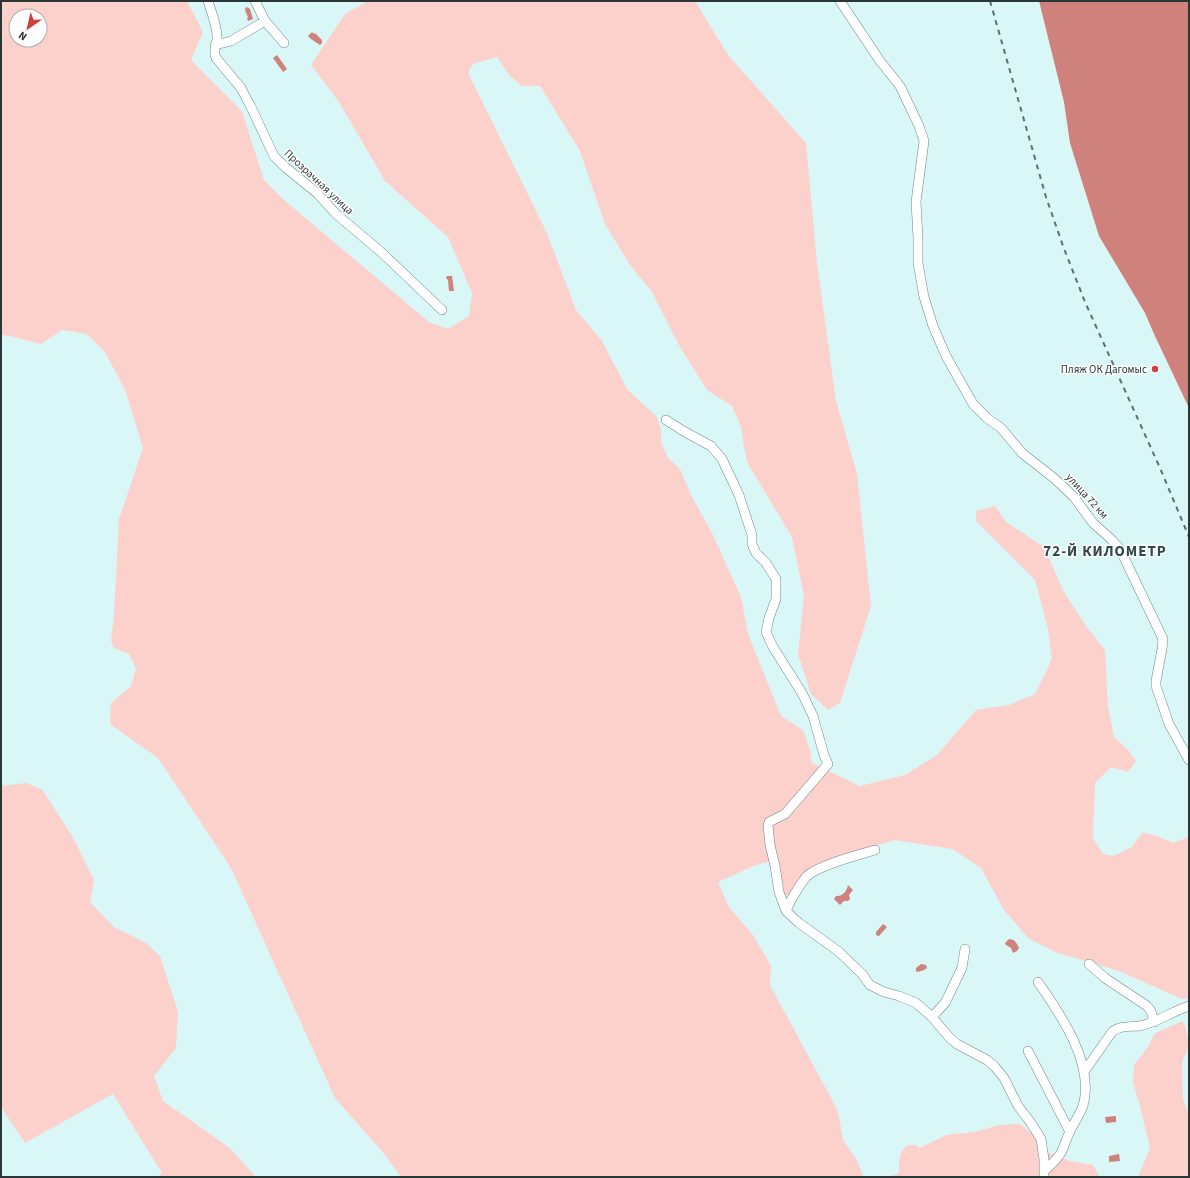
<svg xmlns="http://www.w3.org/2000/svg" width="1190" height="1178" font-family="'Source Sans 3',sans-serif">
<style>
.green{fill:#fcd1cc;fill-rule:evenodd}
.water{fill:#cf827b}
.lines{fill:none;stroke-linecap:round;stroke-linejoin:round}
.minor-casing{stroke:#6c8686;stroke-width:10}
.minor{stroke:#fff;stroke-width:9}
.rail{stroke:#5e6f70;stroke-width:2;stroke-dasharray:5 5;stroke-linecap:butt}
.poi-dot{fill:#d0413e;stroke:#fff;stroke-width:1.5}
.labels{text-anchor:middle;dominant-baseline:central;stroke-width:3;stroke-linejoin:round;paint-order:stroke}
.street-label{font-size:11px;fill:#2b3637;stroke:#fff}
.poi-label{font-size:11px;fill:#2b3637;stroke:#fff;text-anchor:end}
.district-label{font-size:15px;font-weight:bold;letter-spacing:1px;fill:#31494a;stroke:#fff}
</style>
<rect width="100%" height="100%" fill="#daf7f8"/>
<path class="green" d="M 1,1 L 187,1 L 203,32 L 191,60 L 242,111 L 264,180 L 284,200 L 429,322 L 448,329 L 469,316 L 472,293 L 448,237 L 385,181 L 339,102 L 311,65 L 345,14 L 368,1 L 695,1 L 728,55 L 806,143 L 817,263 L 836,401 L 857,474 L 871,606 L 840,703 L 828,710 L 811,694 L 798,654 L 804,596 L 792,537 L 748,464 L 744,448 L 741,427 L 732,406 L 707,390 L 680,347 L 652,292 L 630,265 L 605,224 L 580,151 L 540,86 L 522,86 L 509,75 L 497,57 L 473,64 L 468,73 L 547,233 L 576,310 L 602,341 L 627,389 L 657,417 L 661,429 L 661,442 L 668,458 L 680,469 L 692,497 L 713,535 L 741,597 L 748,634 L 781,716 L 803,730 L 810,750 L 812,763 L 860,786 L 905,775 L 937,755 L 976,710 L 1009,705 L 1035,694 L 1052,659 L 1048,629 L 1035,580 L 976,521 L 976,511 L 995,506 L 1006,522 L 1044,547 L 1064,592 L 1086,626 L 1105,650 L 1108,707 L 1114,737 L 1129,751 L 1136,761 L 1128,772 L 1111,767 L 1095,783 L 1093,838 L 1103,854 L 1113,856 L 1132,847 L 1142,833 L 1155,835 L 1173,843 L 1189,837 L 1189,998 L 1182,999 L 1119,971 L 1055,952 L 1028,938 L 1004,910 L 981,868 L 952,849 L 895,840 L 835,858 L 807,873 L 791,896 L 785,895 L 778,859 L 756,865 L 718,882 L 729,907 L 753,935 L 771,966 L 770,985 L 838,1111 L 843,1140 L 856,1159 L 864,1177 L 401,1177 L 381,1150 L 335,1098 L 231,868 L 158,758 L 110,724 L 111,703 L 131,686 L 136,669 L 129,654 L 114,648 L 111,641 L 114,614 L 119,519 L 143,448 L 125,390 L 105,352 L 87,334 L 62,330 L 41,344 L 1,334 ZM 16,16 L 40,16 L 40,40 L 16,40 Z
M 26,783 L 42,789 L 74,839 L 94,880 L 90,902 L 114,927 L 146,943 L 160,956 L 178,1012 L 176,1048 L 154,1076 L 163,1101 L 230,1148 L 256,1177 L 158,1177 L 162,1173 L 113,1094 L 25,1143 L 1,1107 L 1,786 Z
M 1183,1021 L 1186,1029 L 1189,1046 L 1182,1062 L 1183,1099 L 1189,1115 L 1189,1177 L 1139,1177 L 1139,1175 L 1150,1148 L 1140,1106 L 1133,1083 L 1134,1065 L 1148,1047 L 1155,1033 Z
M 1020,1124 L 1033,1134 L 1043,1150 L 1069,1161 L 1093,1165 L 1100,1177 L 889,1177 L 899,1173 C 899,1164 898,1150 909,1145 C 911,1145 913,1145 916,1145 L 920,1148 L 946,1135 L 975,1132 L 999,1125 Z"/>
<path class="water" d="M 1039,1 L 1189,1 L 1189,408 L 1154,334 L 1145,313 L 1099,236 L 1070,143 L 1064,102 Z
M 247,7 L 250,9 L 253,19 L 248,21 L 247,18 L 248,17 C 247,14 245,12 245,8 Z
M 312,32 L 314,34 L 315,33 L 322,40 L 322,43 L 320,45 L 311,39 L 308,36 Z
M 277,55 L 287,69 L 283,72 L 273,58 Z
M 447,276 L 452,276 L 454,291 L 449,291 L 448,280 L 446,278 Z
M 848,885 L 853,890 L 849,895 L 850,899 L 848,901 L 844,901 L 840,905 L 834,899 L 836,896 C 842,897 847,891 848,885 Z
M 883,924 L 887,927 L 879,936 L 876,935 L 876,932 Z
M 1009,939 L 1014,940 L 1017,944 L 1019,948 L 1017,951 L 1013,953 L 1011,948 L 1006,945 L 1005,943 Z
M 921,964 L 926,965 L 927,968 L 924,970 L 918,972 L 916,971 L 916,968 Z
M 1116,1116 L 1116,1122 L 1106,1123 L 1105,1117 Z
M 1119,1154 L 1120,1161 L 1109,1162 L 1109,1156 Z"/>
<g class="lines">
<defs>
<path id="minor" d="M 208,1 C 211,11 218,28 217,39 C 216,47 213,51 216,58 L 241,88 L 251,107 L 274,156 L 285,167 L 317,193 L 336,214 L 380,251 L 442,310
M 255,1 L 265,21
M 840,1 L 880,61 L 900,86 L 919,126 L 924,141 L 916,202 L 918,238 L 918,263 L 924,297 L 933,326 L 946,356 L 973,404 L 987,418 L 1001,428 L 1022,453 L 1055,479 L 1074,497 L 1093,523 L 1112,540 L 1120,549 L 1163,639 L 1162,649 L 1156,681 L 1156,686 L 1169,724 L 1189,760
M 215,45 L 231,41 L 265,21 L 284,43
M 666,420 L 685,432 L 711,446 L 722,459 L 739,495 L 752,535 L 752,544 L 756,553 L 766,563 L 776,579 L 776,599 L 769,618 L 766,632 L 773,647 L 802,693 L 813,716 L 824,755 L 828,764 L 785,814 L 769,822 L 768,826 L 770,845 L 775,866 L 779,892 L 786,911 L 799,923 L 838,951 L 862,974 L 870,985 L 884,992 L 899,996 L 916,1003 L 932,1017 L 949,1037 L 957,1044 L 987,1060 L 995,1067 L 1004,1078 L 1018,1106 L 1031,1123 L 1041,1139 L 1044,1159 L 1044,1177
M 786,911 C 790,901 800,884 807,876 C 819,865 858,855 875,850
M 1089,964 L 1105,978 L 1147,1006 L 1151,1011 L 1154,1022
M 1038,982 C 1061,1015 1095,1064 1083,1106 C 1080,1114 1074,1123 1070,1131 C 1067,1137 1065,1144 1062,1151 C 1058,1159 1051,1165 1044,1171
M 932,1017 L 945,1003 L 962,968 L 965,949
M 1028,1051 L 1070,1132
M 1084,1072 L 1112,1032 C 1120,1025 1130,1027 1139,1026 C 1157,1023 1172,1011 1189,1006"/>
</defs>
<use href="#minor" class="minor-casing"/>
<use href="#minor" class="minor"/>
<path class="rail" d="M 990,1 L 1046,197 L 1063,246 L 1085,302 L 1160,468 L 1189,537"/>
</g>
<circle class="poi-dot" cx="1155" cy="369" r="4"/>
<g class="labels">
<g class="street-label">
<text transform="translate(319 182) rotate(43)">Прозрачная улица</text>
<text transform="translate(1087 496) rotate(48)">улица 72 км</text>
</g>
<g class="poi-label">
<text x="1147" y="369">Пляж ОК Дагомыс</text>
</g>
<g class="district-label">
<text x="1105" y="551">72-Й КИЛОМЕТР</text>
</g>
</g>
<rect width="1190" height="1178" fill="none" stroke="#2b3637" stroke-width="4"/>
<g transform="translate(28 28) rotate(214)"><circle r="19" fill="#ffffff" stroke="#aaafaf"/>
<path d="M0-3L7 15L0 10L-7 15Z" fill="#d0413e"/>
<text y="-6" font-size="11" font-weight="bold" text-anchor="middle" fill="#2b3637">N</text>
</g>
</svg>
